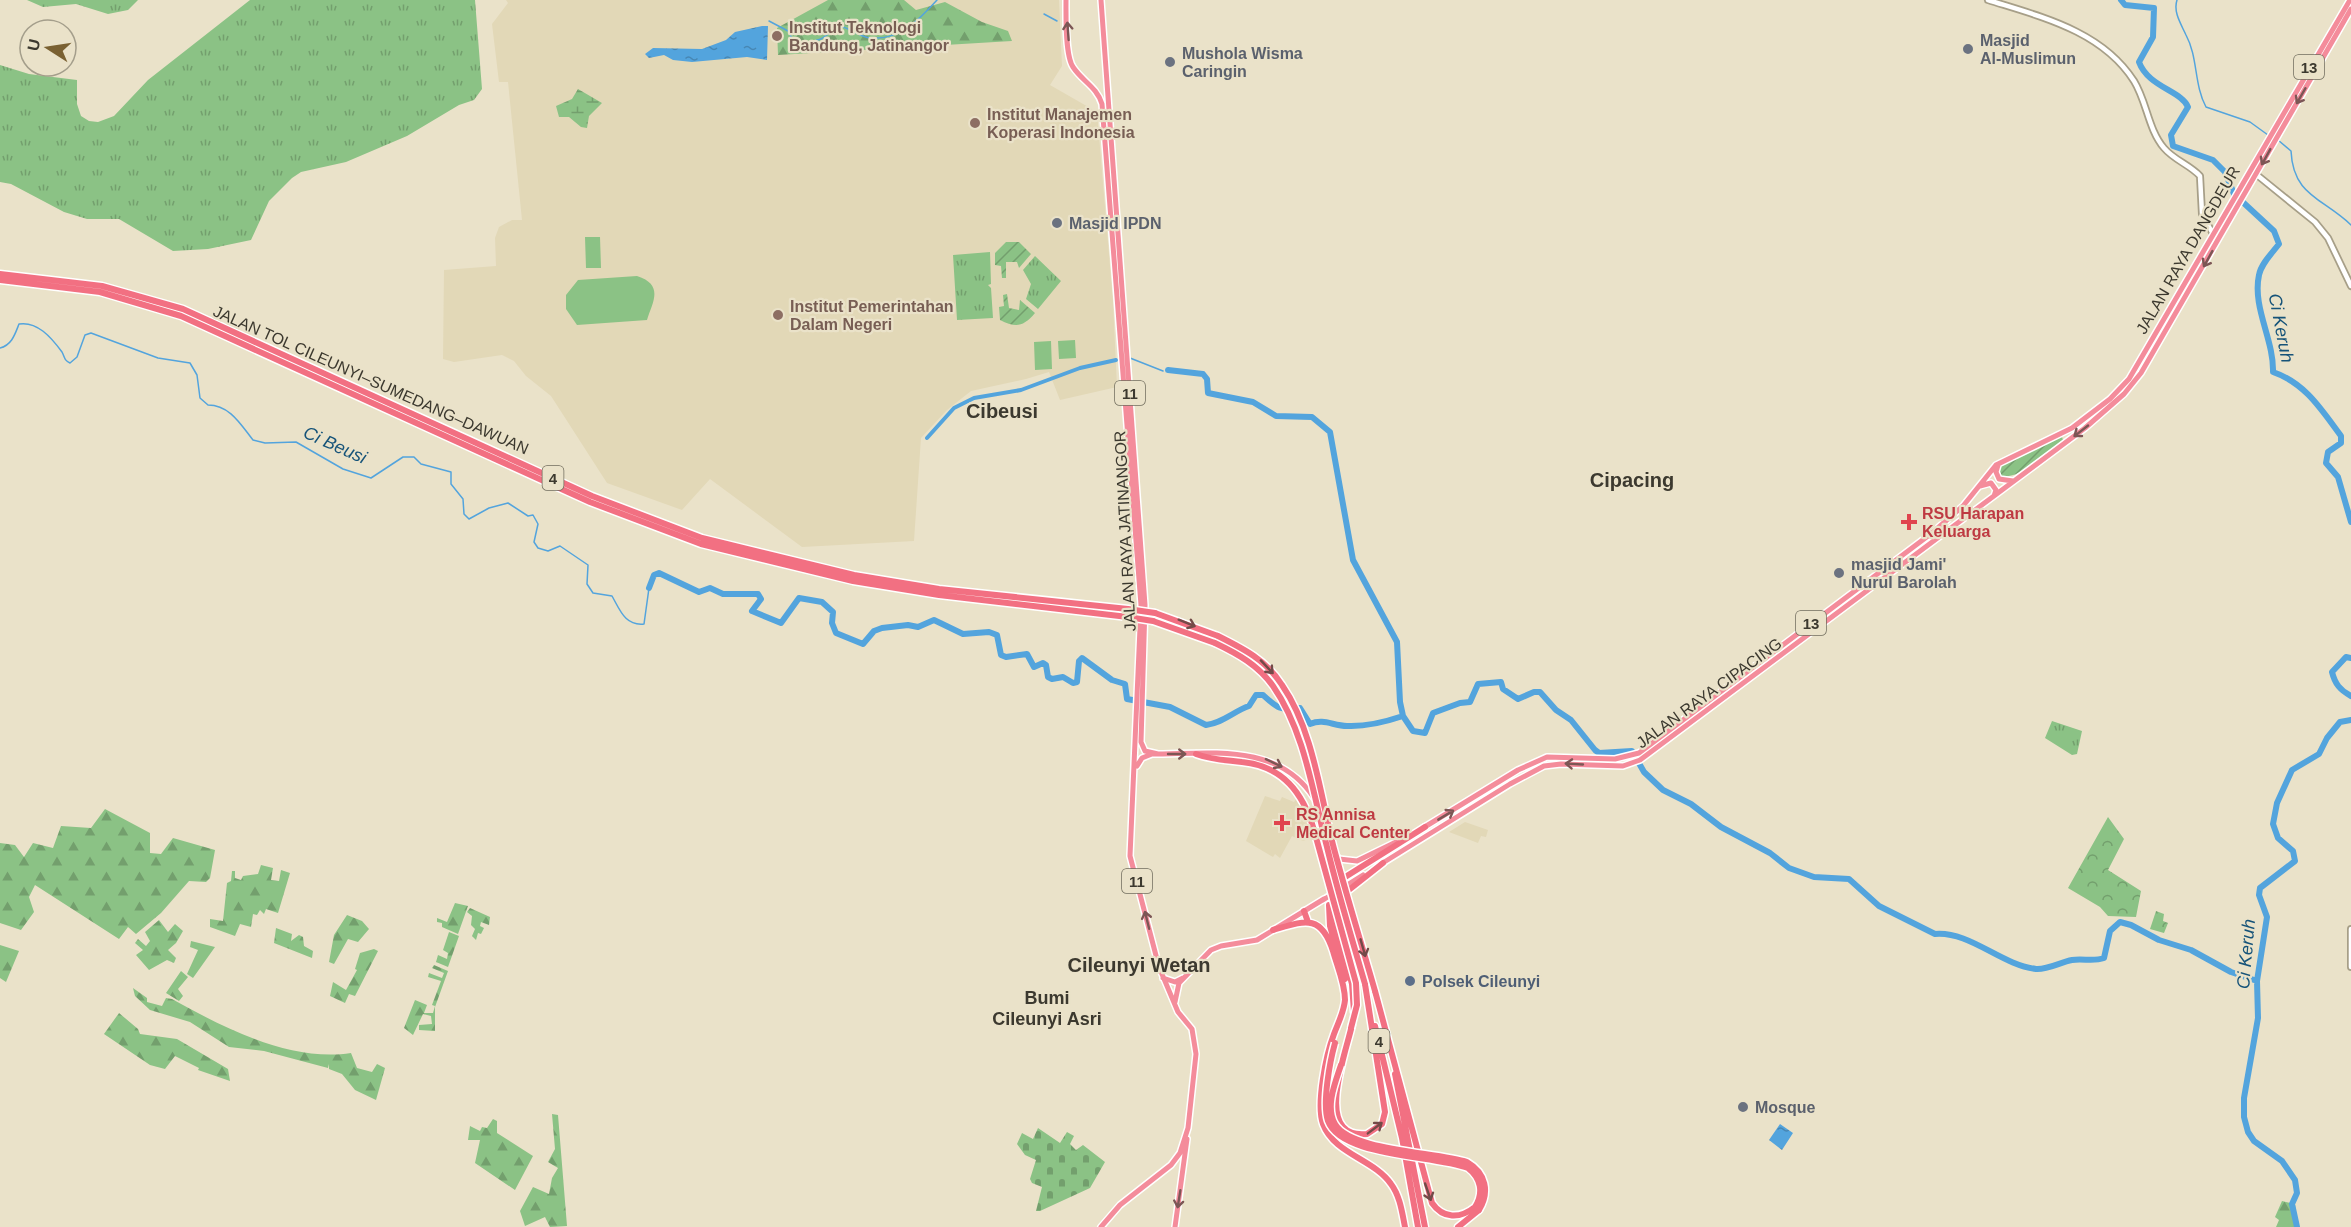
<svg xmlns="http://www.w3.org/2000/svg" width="2351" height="1227" font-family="Arial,sans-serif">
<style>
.built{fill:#e2d8b7}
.grass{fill:url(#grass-tufts)}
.forest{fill:url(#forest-firs)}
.wetland{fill:url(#wetland-marsh)}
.cemetery{fill:url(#cemetery-stones)}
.park{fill:url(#park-crowns)}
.garden{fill:url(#garden-furrows)}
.pitch{fill:#8bc285}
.water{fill:url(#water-ripples)}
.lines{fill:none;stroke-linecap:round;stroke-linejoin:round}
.stream{stroke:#53a4dd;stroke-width:1.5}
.canal{stroke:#53a4dd;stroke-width:4}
.river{stroke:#53a4dd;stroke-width:6}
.secondary-casing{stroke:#a79f88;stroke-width:8}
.trunk-casing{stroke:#fff;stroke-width:8}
.motorway-casing{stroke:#fff;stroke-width:9}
.secondary{stroke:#fff;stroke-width:4.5}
.trunk{stroke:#f48c9b;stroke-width:5}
.motorway{stroke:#f27082;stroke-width:6}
.motorway-bridge-casing{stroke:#fff;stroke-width:9;stroke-linecap:butt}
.motorway-bridge{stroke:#f27082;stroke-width:6}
.oneway{stroke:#7c5655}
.oneway2{stroke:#734a48}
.education-dot{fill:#8d6e63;stroke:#eae2c9;stroke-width:2}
.worship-dot{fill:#6b7280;stroke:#eae2c9;stroke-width:2}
.health-dot{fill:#e0444e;stroke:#eae2c9;stroke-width:2}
.service-dot{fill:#5c6f8a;stroke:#eae2c9;stroke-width:2}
.labels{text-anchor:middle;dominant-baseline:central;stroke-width:4.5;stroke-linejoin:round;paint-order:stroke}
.shield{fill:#eae2c9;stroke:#706c5d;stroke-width:1.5}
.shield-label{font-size:15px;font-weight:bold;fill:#3c392f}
.education-label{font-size:16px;font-weight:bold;fill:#785e54;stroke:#eae2c9;text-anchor:start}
.worship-label{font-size:16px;font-weight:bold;fill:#5b616d;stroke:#eae2c9;text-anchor:start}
.street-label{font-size:16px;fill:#3c392f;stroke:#eae2c9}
.health-label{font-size:16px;font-weight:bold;fill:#be3a42;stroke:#eae2c9;text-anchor:start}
.service-label{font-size:16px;font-weight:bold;fill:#4e5e75;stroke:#eae2c9;text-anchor:start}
.water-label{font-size:18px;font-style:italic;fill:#165379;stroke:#eae2c9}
.neighbourhood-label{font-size:18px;font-weight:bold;fill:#3c392f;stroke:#eae2c9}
.quarter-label{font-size:20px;font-weight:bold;fill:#3c392f;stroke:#eae2c9}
</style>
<defs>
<pattern id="grass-tufts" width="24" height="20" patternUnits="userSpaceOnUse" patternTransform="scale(1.5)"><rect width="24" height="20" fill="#8bc285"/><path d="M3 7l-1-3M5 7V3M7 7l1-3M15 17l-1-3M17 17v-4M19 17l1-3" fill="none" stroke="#739f6d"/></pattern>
<pattern id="forest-firs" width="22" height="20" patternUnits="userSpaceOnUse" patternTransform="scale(1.5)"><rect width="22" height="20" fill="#8bc285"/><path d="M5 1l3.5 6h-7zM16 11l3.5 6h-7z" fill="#739f6d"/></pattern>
<pattern id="wetland-marsh" width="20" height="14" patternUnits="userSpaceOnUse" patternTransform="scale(1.5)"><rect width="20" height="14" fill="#8bc285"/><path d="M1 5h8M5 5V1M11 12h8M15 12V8" fill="none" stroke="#739f6d"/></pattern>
<pattern id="cemetery-stones" width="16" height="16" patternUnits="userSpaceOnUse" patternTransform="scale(1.5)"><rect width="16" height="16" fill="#8bc285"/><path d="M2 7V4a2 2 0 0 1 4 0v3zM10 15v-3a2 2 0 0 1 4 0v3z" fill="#739f6d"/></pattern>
<pattern id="park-crowns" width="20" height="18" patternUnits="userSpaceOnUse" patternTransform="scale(1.5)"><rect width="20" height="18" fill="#8bc285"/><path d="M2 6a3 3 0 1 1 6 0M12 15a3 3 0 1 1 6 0" fill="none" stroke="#739f6d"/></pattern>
<pattern id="garden-furrows" width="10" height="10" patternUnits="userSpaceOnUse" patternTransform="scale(1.5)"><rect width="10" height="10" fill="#8bc285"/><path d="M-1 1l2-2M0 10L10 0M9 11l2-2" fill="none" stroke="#739f6d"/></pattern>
<pattern id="water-ripples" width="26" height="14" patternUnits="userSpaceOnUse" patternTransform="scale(1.5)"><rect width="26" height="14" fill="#53a4dd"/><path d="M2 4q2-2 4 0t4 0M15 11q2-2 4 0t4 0" fill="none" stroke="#4687b4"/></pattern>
</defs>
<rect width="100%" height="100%" fill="#eae2c9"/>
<path class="built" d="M 506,0 L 1059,0 L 1062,66 L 1050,85 L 1097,112 L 1113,301 L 1117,387 L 1060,400 L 1049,372 L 1026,379 L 971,391 L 947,410 L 921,438 L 914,541 L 802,547 L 710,479 L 682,510 L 607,483 L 551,396 L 526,376 L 514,361 L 502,355 L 454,362 L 443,359 L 444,270 L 496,266 L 495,238 L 499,227 L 512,220 L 522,220 L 508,82 L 499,82 L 492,24 L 508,3 Z
M 1265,796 L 1280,801 L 1282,797 L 1294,802 L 1297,798 L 1307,810 L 1314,837 L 1303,841 L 1292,836 L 1280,858 L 1275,854 L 1273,857 L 1246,841 Z
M 1465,822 L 1488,830 L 1486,837 L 1481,836 L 1478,843 L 1449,832 Z"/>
<path class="grass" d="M 27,0 L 138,0 L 128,10 L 108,14 L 76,4 L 43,7 Z
M 250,0 L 475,0 L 482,89 L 474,100 L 459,105 L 407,136 L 346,162 L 301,172 L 292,178 L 269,201 L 251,240 L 208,249 L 173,251 L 119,219 L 87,219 L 64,212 L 11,184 L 0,182 L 0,65 L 29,74 L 77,80 L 77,104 L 81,116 L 89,121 L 98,122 L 114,116 L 148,80 Z
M 990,252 L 991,284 L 988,285 L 991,288 L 993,318 L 957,320 L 953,255 Z
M 1035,256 L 1061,281 L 1038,309 L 1026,299 L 1031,284 L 1023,270 Z
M 2052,721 L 2082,731 L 2077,754 L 2072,755 L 2045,738 Z"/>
<path class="forest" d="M 828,0 L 904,0 L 916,10 L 945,2 L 982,22 L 1008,31 L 1012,41 L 778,55 L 777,28 Z
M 105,809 L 150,833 L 150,853 L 161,854 L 173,838 L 215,850 L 210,878 L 206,882 L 189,881 L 161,913 L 136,934 L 128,927 L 119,939 L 35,885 L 29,897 L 34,912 L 21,930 L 0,923 L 0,843 L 15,845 L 24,857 L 33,843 L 53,848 L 61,826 L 91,828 Z
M 261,865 L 273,868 L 271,880 L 279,881 L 281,870 L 290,873 L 278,913 L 266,909 L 264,914 L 260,910 L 257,915 L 253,914 L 251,927 L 240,924 L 235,936 L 210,927 L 210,919 L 223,921 L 227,883 L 231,881 L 232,871 L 235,871 L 235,878 L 241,880 L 243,876 L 258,874 Z
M 455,903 L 468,906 L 458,934 L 442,927 L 442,923 L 437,922 L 437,918 L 447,922 Z
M 470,908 L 490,917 L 489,925 L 481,922 L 480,926 L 484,928 L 481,934 L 478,933 L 476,940 L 472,936 L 475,929 L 471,925 L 472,916 L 467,912 Z
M 347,915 L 362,921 L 369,929 L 358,942 L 348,939 L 334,964 L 329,962 L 334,935 Z
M 159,920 L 168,932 L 175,924 L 183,931 L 176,943 L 168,950 L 176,958 L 174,963 L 167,960 L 149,970 L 136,955 L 143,950 L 135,943 L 138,939 L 146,946 L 150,941 L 145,932 Z
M 276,928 L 292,934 L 291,941 L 299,935 L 303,937 L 304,946 L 313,951 L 312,958 L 274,943 Z
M 449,932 L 459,936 L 448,967 L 436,962 L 438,955 L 447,959 L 448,953 L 443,950 Z
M 191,941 L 215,947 L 193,978 L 187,974 L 198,950 L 190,947 Z
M 0,945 L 19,951 L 6,982 L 0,978 Z
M 374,949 L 378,951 L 355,996 L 349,994 L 345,1003 L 330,996 L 333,982 L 346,990 L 357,970 L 355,969 L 360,953 Z
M 434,965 L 448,971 L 435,1007 L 435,1031 L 419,1030 L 419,1025 L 432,1024 L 431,1016 L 423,1014 L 413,1035 L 404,1028 L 415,1000 L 427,1005 L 424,1013 L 433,1013 L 435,1006 L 432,1005 L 441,981 L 428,977 L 429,973 L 442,978 L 444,973 L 432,968 Z
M 181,971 L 188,977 L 178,989 L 183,996 L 179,1001 L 166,993 Z
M 133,988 L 147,998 L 147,1002 L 162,1006 L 166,998 L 172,999 C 226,1029 291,1062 351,1053 L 357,1068 L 372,1072 L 377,1064 L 385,1068 L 376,1100 L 355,1090 L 342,1074 L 329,1069 L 329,1064 L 328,1068 L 264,1051 L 229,1047 L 190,1022 L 150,1010 L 135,996 Z
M 119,1013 L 138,1029 L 140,1034 L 177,1039 L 228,1069 L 230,1081 L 198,1070 L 199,1068 L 175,1056 L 165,1069 L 150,1065 L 104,1034 Z
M 552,1114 L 558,1115 L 567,1226 L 550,1227 L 545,1217 L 525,1226 L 520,1211 L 533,1187 L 549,1194 L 552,1178 L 558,1168 L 548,1162 L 555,1149 Z
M 493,1119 L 497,1121 L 497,1133 L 533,1156 L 515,1190 L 475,1163 L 480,1140 L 468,1140 L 470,1126 L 480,1131 L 482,1127 L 487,1128 Z
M 2282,1201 L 2295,1204 L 2297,1227 L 2276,1227 L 2279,1220 L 2275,1217 Z"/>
<path class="wetland" d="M 578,89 L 602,103 L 589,116 L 587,128 L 581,127 L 569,117 L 559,117 L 556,106 L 572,99 Z"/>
<path class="cemetery" d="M 1038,1128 L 1060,1143 L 1067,1132 L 1074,1136 L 1070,1144 L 1076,1150 L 1083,1145 L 1105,1162 L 1090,1188 L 1040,1211 L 1036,1211 L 1042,1187 L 1032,1183 L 1030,1179 L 1036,1160 L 1025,1155 L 1017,1144 L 1022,1133 L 1033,1139 Z"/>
<path class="park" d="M 2108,817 L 2124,839 L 2108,870 L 2141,891 L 2136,917 L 2108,916 L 2100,907 L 2068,888 Z
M 2156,911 L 2164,914 L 2163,921 L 2168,923 L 2164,933 L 2150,929 Z"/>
<path class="garden" d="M 1006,242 L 1019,242 L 1031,254 L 1019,268 L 1017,262 L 1006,262 L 1006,278 L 1002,278 L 1001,266 L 995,265 L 995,253 Z
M 1007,294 L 1009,308 L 1019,310 L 1020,300 L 1035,313 C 1023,327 1016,328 1000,320 L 999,307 L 1004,306 L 1003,295 Z
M 2062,437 L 2063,440 C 2050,450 2014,486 1998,474 L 2002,463 Z"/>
<path class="pitch" d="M 585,237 L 600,237 L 601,268 L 586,268 Z
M 637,276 C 665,285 652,303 647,320 L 577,325 L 566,309 L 566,295 L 578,280 Z
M 1075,340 L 1076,358 L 1059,359 L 1058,341 Z
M 1051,341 L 1052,369 L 1035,370 L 1034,342 Z"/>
<path class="water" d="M 762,26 L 768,26 L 767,60 L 747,57 L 692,62 L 673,60 L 664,55 L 649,58 L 645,54 L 653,48 L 702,49 L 726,40 L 735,32 Z
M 1780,1124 L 1793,1133 L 1782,1150 L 1769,1140 Z"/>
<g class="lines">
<path class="stream" d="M 2177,0 C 2173,12 2181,24 2186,35 C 2198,57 2194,85 2206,107 L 2250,122 L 2268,135
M 1044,14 L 1057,21
M 769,21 L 788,31 L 794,42 L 800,45 L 821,39 L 840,26 C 849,28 861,37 870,38 C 899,41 920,19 937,0
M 2278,140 L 2291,151 C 2293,196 2323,198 2351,225
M 0,348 C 12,345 15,334 19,324 C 37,321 51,337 62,352 C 65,358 64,360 70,363 L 77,357 L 85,335 L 91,333 L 158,358 L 190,363 L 197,375 L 200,398 L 208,405 C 230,405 241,425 253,440 L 265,443 L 296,442 L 343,469 L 371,478 L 403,457 L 414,457 L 421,464 L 451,472 L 451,484 L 463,499 L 464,514 L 469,519 L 489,508 L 508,503 L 528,516 L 533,515 L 538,524 L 534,542 L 538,548 L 548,551 L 560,546 L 588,565 L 587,584 L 593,593 L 612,596 C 620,610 625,626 644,624 L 649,588
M 1130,358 L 1163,371"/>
<path class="canal" d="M 927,438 L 954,408 L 974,398 L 1021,390 L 1080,368 L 1116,360"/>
<path class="river" d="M 2121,0 L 2125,5 L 2154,8 L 2153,37 L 2139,62 C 2148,87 2182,91 2188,107 L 2171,135 L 2173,146 L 2213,160 L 2225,172 L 2234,194 L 2274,231 L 2279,244 C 2272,253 2261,264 2259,275 C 2252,307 2274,340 2273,372 C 2305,383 2321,409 2341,436 L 2341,443 L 2328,452 L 2326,463 L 2338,477 L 2351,522
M 1168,370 L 1203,374 L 1207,379 L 1208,393 L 1253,402 L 1276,416 L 1312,417 L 1330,432 L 1353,560 L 1397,642 L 1400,702 L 1403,716 L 1413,731 L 1425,733 L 1433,713 L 1460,703 L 1470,702 L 1478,684 L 1501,682 L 1503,689 L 1518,699 L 1534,692 L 1540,692 L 1556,710 L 1571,720 L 1595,750 L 1599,753 L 1632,751 L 1644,772 L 1663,790 L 1691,804 L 1721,827 L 1770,853 L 1789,868 L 1814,877 L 1849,879 L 1879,906 L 1935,934 C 1970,931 2001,965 2036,969 C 2047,970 2061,962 2072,960 C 2083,958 2093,962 2104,958 L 2110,931 L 2120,922 L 2131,925 L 2159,940 L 2191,950 L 2231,972 L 2257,981
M 649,588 L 654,575 L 659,573 L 699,592 L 710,588 L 723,594 L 758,594 L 761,599 L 752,611 L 781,623 L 799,598 L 822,602 L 833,612 L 832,623 L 836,633 L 863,644 L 874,631 L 882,628 L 908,625 L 918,627 L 934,620 L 963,634 L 989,632 L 997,635 L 1001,655 L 1006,657 L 1027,654 L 1034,667 L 1043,663 L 1046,665 L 1048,677 L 1052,679 L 1063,677 L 1073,683 L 1077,682 L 1079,661 L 1082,658 L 1112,680 L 1125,684 L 1127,699 L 1170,707 L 1206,725 C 1223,723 1234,711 1249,706 L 1256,695 L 1263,695 C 1277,708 1280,711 1300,708 L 1310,724 C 1324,718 1333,726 1347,726 C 1367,727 1385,722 1403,716
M 2351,658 L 2346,657 L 2332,672 C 2335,684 2340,690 2351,696
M 2297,1227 L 2292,1204 L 2297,1193 L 2295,1180 L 2282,1161 L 2254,1141 L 2248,1132 L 2244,1117 L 2244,1098 L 2258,1018 L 2257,981 L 2267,917 L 2259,895 L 2260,888 L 2295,861 L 2293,851 L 2278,838 L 2273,824 L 2277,803 L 2292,770 L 2319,754 L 2327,738 L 2340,722 L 2351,720"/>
<defs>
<path id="secondary" d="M 1988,0 C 2042,17 2102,31 2134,81 C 2147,102 2148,129 2164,148 C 2174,160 2190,165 2200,176 L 2202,214 L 2213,234
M 2257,175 L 2315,222 L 2328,238 L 2351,286
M 2351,929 L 2351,967"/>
<path id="trunk" d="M 1066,0 C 1066,15 1065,55 1073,67 C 1082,81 1097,87 1102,104 L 1141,605 L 1130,856 L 1159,967 L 1178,1012 L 1192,1029 L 1196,1054 L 1188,1128 L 1180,1153 L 1171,1165 L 1120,1205 L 1101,1227
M 1101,0 L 1145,605 L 1141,742 L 1145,751 L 1158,754
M 1998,465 L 1996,472 L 1999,479 L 2013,481
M 1980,486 L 1991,483 L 1996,490 L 1994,496
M 1137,766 L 1142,758 L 1152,754 C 1210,754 1278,742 1314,798
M 1322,817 L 1331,849
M 1423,828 L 1518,770 L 1547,757 L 1615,759 L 1639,753 L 1932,533 L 1963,506 L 1996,465 L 2072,428 L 2110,399 L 2129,379 L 2350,0
M 1330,848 L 1339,859 L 1357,861 L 1396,842
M 1381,864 L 1510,784 L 1544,766 L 1561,764 L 1623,766 L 1640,760 L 2085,428 L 2124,394 L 2141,373 L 2351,9
M 1323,900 L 1363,875
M 1163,978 L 1175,982 L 1183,978
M 1175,1002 L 1179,983 L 1211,950 L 1221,946 L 1257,940 L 1324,899
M 1175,1227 L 1187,1139"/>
<path id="motorway" d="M 0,274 L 102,286 L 183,309 L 592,496 L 702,538 L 854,575 L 939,589 L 1128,609
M 0,280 L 100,292 L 181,316 L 590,502 L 701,544 L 853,581 L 939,595 L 1128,617
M 1155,613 L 1218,636
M 1153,621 L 1215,643
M 1196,754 C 1212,760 1226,760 1242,762 C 1283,766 1303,793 1314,830
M 1342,879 L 1425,827
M 1329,905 L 1330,926 L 1345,979
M 1304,911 L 1308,922
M 1273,930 C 1304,921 1321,913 1333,951 C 1337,966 1345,983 1345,1000 C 1344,1012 1338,1023 1334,1034 C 1326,1055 1316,1104 1323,1124 C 1334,1154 1374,1159 1391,1184 C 1400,1196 1402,1212 1405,1227
M 1375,991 L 1432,1203 C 1443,1219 1460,1219 1475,1207
M 1354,1012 L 1352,984 L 1335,923 L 1335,910 L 1345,893 L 1383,863
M 1352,1025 C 1346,1053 1312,1140 1367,1134 L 1382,1124 L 1385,1112 L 1365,984
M 1375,1026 L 1402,1138 L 1418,1227
M 1395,1074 L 1425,1227
M 1458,1227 L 1479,1210"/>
</defs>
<use href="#secondary" class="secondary-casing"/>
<use href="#trunk" class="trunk-casing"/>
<use href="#motorway" class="motorway-casing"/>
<use href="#secondary" class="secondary"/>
<use href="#trunk" class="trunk"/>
<use href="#motorway" class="motorway"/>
<defs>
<path id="motorway-bridge" d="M 1128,609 L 1155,613
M 1128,617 L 1153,621
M 1218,636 C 1244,649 1266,660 1282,685 C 1313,730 1320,793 1333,845 C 1346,894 1361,942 1375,991
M 1215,643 C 1238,654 1258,665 1273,686 C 1305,732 1313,794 1327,847 C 1338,893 1352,939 1365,984
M 1314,830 L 1356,983 L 1357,1005 L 1351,1028
M 1335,1043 C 1330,1061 1322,1103 1328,1121 C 1341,1157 1434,1155 1468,1168 C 1481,1178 1484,1193 1475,1207
M 1341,1065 C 1335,1083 1325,1107 1335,1124 C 1350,1151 1438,1152 1467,1162 C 1486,1173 1490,1192 1479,1210"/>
</defs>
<use href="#motorway-bridge" class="motorway-bridge-casing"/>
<use href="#motorway-bridge" class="motorway-bridge"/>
</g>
<defs><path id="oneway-shaft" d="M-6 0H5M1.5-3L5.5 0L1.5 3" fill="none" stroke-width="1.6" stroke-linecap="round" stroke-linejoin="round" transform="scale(1.5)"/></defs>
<g class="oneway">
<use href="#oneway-shaft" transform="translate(1068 31) rotate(-94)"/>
<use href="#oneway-shaft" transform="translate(2301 96) rotate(120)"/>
<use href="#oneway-shaft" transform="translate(2266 157) rotate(119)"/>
<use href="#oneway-shaft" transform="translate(2208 259) rotate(119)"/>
<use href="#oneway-shaft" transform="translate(2081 431) rotate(142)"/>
<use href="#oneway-shaft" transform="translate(1177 754)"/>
<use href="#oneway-shaft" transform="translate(1274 763) rotate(26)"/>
<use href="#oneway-shaft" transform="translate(1574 764) rotate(-177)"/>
<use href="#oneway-shaft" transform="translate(1446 815) rotate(-31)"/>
<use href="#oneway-shaft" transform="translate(1147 920) rotate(-104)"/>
<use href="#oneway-shaft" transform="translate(1179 1199) rotate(99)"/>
</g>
<g class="oneway2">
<use href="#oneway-shaft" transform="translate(1187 623) rotate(22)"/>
<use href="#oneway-shaft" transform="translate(1267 667) rotate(47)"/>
<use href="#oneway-shaft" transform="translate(1363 948) rotate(74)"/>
<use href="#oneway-shaft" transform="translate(1375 1128) rotate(-37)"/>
<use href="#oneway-shaft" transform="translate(1428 1192) rotate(71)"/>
</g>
<g class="education-dot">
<circle cx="777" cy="36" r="6"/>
<circle cx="975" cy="123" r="6"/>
<circle cx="778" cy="315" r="6"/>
</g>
<g class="worship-dot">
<circle cx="1968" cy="49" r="6"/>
<circle cx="1170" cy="62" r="6"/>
<circle cx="1057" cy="223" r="6"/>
<circle cx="1839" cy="573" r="6"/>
<circle cx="1743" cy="1107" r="6"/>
</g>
<g class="health-dot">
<path d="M1906 513h6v6h6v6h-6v6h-6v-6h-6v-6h6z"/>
<path d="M1279 814h6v6h6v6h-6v6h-6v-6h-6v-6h6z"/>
</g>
<circle class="service-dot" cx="1410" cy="981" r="6"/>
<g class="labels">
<g class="shield">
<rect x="2294" y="55" width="30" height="24" rx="4.5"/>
<rect x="1115" y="381" width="30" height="24" rx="4.5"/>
<rect x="542.5" y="466" width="21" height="24" rx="4.5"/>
<rect x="1796" y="611" width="30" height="24" rx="4.5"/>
<rect x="1122" y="869" width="30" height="24" rx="4.5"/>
<rect x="1368.5" y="1029" width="21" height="24" rx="4.5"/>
</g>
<g class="shield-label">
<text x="2309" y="67">13</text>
<text x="1130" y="393">11</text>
<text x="553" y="478">4</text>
<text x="1811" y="623">13</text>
<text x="1137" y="881">11</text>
<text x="1379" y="1041">4</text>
</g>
<g class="education-label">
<text x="789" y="27">Institut Teknologi<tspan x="789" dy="18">Bandung, Jatinangor</tspan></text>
<text x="987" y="114">Institut Manajemen<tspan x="987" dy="18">Koperasi Indonesia</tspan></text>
<text x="790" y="306">Institut Pemerintahan<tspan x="790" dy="18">Dalam Negeri</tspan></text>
</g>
<g class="worship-label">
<text x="1980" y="40">Masjid<tspan x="1980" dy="18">Al-Muslimun</tspan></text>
<text x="1182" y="53">Mushola Wisma<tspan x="1182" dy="18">Caringin</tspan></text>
<text x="1069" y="223">Masjid IPDN</text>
<text x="1851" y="564">masjid Jami'<tspan x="1851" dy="18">Nurul Barolah</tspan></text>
<text x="1755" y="1107">Mosque</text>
</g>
<g class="street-label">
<text transform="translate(2188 250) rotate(-60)">JALAN RAYA DANGDEUR</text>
<text transform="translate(371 380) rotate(24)">JALAN TOL CILEUNYI–SUMEDANG–DAWUAN</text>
<text transform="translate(1125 531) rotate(-93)">JALAN RAYA JATINANGOR</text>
<text transform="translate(1709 693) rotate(-36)">JALAN RAYA CIPACING</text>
</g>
<g class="health-label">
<text x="1922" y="513">RSU Harapan<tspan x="1922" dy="18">Keluarga</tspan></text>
<text x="1296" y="814">RS Annisa<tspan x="1296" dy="18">Medical Center</tspan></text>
</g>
<g class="service-label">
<text x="1422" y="981">Polsek Cileunyi</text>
</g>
<g class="water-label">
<text transform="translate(2281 328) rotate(79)">Ci Keruh</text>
<text transform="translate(335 445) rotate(24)">Ci Beusi</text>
<text transform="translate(2246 954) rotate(-85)">Ci Keruh</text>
</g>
<g class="neighbourhood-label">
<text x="1047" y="998">Bumi<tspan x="1047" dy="21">Cileunyi Asri</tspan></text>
</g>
<g class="quarter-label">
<text x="1002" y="411">Cibeusi</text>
<text x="1632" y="480">Cipacing</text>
<text x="1139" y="965">Cileunyi Wetan</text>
</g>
</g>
<g transform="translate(48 48) rotate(282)"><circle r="28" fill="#eae2c9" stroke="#a49e8b" stroke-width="1.5"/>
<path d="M0-4.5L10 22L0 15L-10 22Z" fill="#7a6132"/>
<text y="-9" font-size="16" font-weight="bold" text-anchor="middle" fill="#3c392f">U</text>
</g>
</svg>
